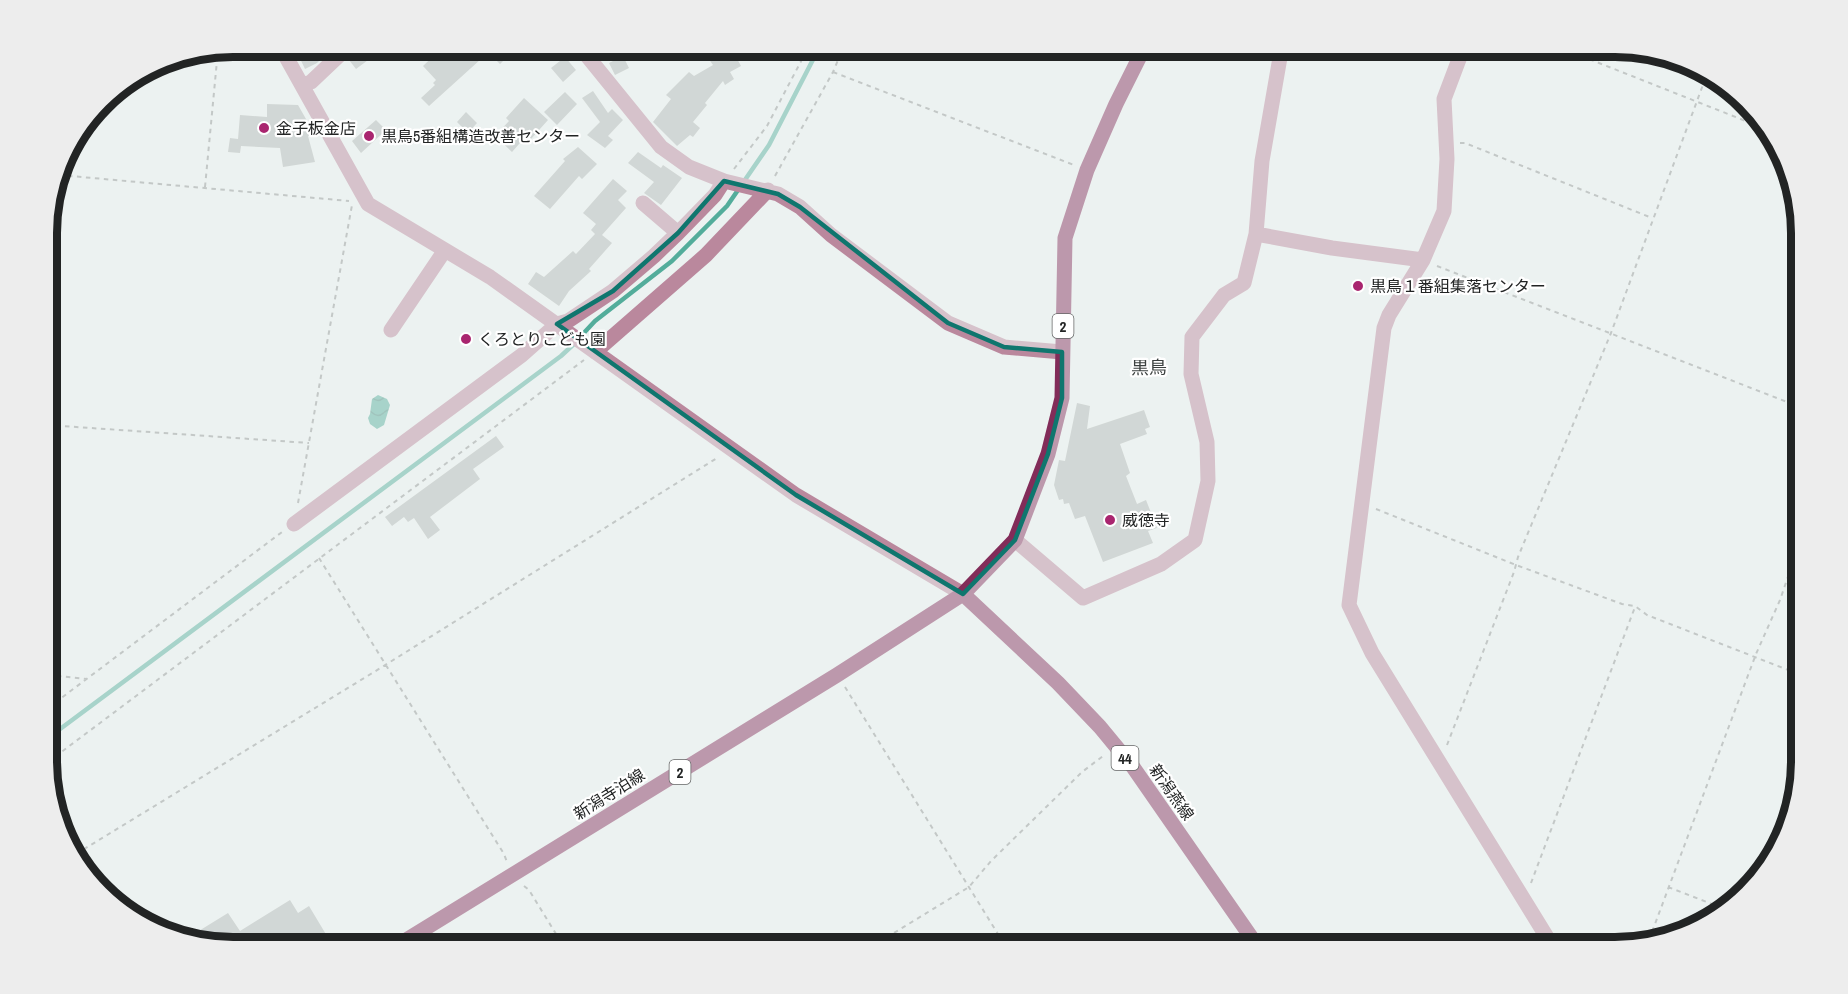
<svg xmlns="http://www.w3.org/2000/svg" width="1848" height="994" font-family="'Archivo Narrow','Noto Sans JP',sans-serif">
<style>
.water{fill:url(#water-waves)}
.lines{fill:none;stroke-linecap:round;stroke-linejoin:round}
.stream{stroke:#53ad9b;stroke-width:4.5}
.building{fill:#b0b6b5}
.path{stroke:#919595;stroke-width:2;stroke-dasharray:4.5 4.5;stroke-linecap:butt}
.minor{stroke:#ba889d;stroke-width:15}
.major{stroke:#822c59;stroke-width:15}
.marked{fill:none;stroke:#0f766e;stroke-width:4.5;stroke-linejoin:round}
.poi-dot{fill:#a9256f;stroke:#fff;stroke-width:2}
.labels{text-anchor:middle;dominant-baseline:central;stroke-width:4.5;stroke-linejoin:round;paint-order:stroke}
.shield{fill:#fff;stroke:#646666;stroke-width:1.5}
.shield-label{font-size:15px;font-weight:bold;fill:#222424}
.poi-label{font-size:16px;fill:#222424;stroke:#fff;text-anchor:start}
.street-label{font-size:16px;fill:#222424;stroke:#fff}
.neighbourhood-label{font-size:18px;fill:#3b403f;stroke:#fff}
.rim{fill:none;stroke:#222424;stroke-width:8}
</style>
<defs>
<pattern id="water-waves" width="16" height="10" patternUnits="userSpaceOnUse" patternTransform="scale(1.5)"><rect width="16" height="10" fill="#53ad9b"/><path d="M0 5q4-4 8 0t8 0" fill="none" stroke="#448d7e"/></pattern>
</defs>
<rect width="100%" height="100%" fill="#ecf2f1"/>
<path class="water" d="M 378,395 L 387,399 L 390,405 L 384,425 L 377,429 L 370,424 L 368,418 L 370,414 L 372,399 Z"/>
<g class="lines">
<path class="stream" d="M 581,336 L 595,321 L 672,261 L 727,206 L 769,145 L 820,46
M 48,738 L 561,356 L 575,343"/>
</g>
<path class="building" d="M 294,46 L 334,46 L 317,63 L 305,69 Z
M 358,46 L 387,46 L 356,69 L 349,60 L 356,53 Z
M 444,46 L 469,46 L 481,59 L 429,106 L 421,98 L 435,85 L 433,83 L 436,80 L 423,66 Z
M 498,46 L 518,46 L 500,64 L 490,54 Z
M 714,50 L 722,61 L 735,55 L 741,66 L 730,72 L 734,79 L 725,85 L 723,81 L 705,103 L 707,105 L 693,122 L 700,128 L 693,137 L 690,135 L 677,146 L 653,122 L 671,99 L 666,95 L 689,72 L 694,76 L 713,65 L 706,55 Z
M 623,56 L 629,68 L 615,75 L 609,63 Z
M 565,57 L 576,70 L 563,82 L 551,68 Z
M 593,91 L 608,113 L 612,109 L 623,120 L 608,136 L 613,140 L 605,148 L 587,135 L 600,122 L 582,98 Z
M 565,92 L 577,104 L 557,125 L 544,112 Z
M 524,98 L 548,120 L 531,139 L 527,135 L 512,152 L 495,136 L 509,121 L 506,118 Z
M 267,104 L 298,105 L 314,133 L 308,136 L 315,162 L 283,167 L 280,148 L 241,146 L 240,153 L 228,152 L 230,138 L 238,139 L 240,115 L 267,117 Z
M 466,112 L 477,123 L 468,133 L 457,122 Z
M 376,120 L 386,130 L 361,153 L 352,141 Z
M 578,147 L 597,164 L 582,179 L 579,176 L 550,209 L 534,196 L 565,161 L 563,159 Z
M 638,152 L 661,168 L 663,165 L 682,178 L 661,205 L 644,193 L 654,182 L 628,163 Z
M 613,179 L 627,191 L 618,200 L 626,208 L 602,235 L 612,243 L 589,269 L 591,271 L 569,291 L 559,306 L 528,284 L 536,272 L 544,277 L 573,251 L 576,254 L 595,234 L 591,230 L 596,224 L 583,213 Z
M 1077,403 L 1090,406 L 1087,429 L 1144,410 L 1150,427 L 1145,429 L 1147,434 L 1120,444 L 1130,473 L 1126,476 L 1137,504 L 1146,500 L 1157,528 L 1148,531 L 1153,543 L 1103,562 L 1085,516 L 1075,519 L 1069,503 L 1064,504 L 1063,499 L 1059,500 L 1054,485 L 1059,460 L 1065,461 Z
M 496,436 L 504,447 L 473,469 L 480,479 L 430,517 L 440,530 L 428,539 L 414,518 L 408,522 L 404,517 L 392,526 L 385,517 Z
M 290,900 L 298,913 L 309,906 L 330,941 L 321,947 L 233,948 L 189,937 L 228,913 L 240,931 Z"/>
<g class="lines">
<path class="path" d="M 1556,46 L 1771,131
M 605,56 L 623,46
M 833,72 L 1074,165
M 1460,143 L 1465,143 L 1652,218
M 734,169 L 767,126 L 809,46
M 59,175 L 349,201
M 775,176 L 833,72 L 844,46
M 205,187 L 218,50
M 1437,266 L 1800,407
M 47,425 L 309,443
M 298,503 L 352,205
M 1376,509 L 1516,565 L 1622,604 L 1635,606 L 1647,615 L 1801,675
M 319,558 L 504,854 L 507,862
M 48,675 L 87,679
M 845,687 L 1006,947
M 48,708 L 282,532
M 1447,745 L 1514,572 L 1518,557 L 1611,333 L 1707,74
M 48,762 L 584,360
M 76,854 L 374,672 L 717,458
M 1531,883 L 1635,607
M 524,886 L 529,890 L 564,947
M 1668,887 L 1725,909
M 1649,940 L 1756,654 L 1780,600 L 1801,539
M 871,947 L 969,887 L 991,861 L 1082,772 L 1103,756"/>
<path class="minor" d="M 280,46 L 368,204 L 490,277 L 796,495 L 963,594
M 579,46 L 661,147 L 689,167 L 724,181 L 778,194 L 800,207 L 831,235 L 948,323 L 1004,347 L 1062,352
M 1464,46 L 1444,99 L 1447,159 L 1444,211 L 1423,260 L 1389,315 L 1384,328 L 1349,605 L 1372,653 L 1553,947
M 302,85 L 311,82 L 349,46
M 643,203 L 678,233 L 715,195 L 724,181
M 1256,234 L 1332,248 L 1423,260
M 391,330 L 445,250
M 595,352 L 706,255 L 768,190
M 294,524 L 522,355 L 557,324 L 568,321 L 613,291 L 654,256 L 678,233
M 1015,540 L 1083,598 L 1161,564 L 1195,540 L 1208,481 L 1207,442 L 1191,374 L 1192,337 L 1224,295 L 1244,283 L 1256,234 L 1262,161 L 1282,46"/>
<path class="major" d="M 963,594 L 1058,683 L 1100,727 L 1133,767 L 1258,947
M 395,947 L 837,675 L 963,594 L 1015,540 L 1048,454 L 1062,398 L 1065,238 L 1087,170 L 1116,104 L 1145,46"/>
</g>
<path d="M0 0H1848V994H0ZM 724,181 L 778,194 L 800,207 L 948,323 L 1004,347 L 1062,352 L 1062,398 L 1048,454 L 1015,540 L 963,594 L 796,495 L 557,324 L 613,291 L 678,233 Z" fill="#ecf2f1" fill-opacity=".55" fill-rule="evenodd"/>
<path class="marked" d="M 724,181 L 778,194 L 800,207 L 948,323 L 1004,347 L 1062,352 L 1062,398 L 1048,454 L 1015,540 L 963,594 L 796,495 L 557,324 L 613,291 L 678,233 Z"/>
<g class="poi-dot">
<circle cx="264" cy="128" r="6"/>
<circle cx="369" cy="136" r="6"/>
<circle cx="1358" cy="286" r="6"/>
<circle cx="466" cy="339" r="6"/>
<circle cx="1110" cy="520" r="6"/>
</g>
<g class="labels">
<g class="shield">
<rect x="1052.5" y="314" width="21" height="24" rx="4.5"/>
<rect x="1111.5" y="746" width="27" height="24" rx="4.5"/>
<rect x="669.5" y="760" width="21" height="24" rx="4.5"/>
</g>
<g class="shield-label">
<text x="1063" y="326">2</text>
<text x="1125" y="758">44</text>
<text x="680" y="772">2</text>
</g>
<g class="poi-label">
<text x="276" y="128">金子板金店</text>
<text x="381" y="136">黒鳥5番組構造改善センター</text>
<text x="1370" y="286">黒鳥１番組集落センター</text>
<text x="478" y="339">くろとりこども園</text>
<text x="1122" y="520">威徳寺</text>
</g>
<g class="street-label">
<text transform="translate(1172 792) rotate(55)">新潟燕線</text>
<text transform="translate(609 794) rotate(-32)">新潟寺泊線</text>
</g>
<g class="neighbourhood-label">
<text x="1149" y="367">黒鳥</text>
</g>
</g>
<path d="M0 0H1848V994H0ZM233 57H1615A176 176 0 0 1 1791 233V761A176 176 0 0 1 1615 937H233A176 176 0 0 1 57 761V233A176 176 0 0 1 233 57Z" fill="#ededed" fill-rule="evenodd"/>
<path class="rim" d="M233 57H1615A176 176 0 0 1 1791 233V761A176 176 0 0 1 1615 937H233A176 176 0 0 1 57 761V233A176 176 0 0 1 233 57Z"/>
</svg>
